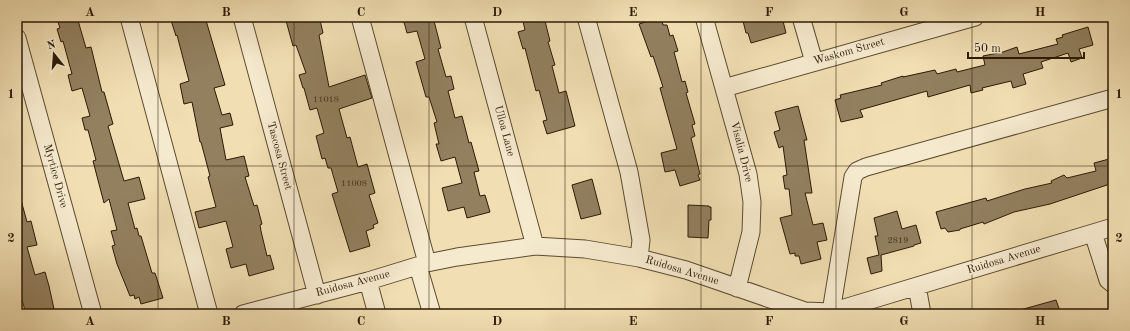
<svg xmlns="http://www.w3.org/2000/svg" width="1130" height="331" font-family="'Old Standard TT',serif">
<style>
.building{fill:#92805f;stroke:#2b1a05}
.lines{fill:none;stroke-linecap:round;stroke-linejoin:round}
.minor-casing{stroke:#5c4b30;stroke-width:19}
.minor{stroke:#f6eace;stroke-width:17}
.grid{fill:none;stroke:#2b1a05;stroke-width:1;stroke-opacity:0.55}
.labels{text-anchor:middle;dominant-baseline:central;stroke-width:4;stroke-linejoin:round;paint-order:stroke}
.number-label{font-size:9px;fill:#45341c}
.street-label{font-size:11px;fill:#2b1a05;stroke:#f6eace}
.neatline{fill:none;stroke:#2b1a05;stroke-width:1.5}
.grid-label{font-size:13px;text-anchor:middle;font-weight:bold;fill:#2b1a05}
</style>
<rect width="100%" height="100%" fill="#f1dfb3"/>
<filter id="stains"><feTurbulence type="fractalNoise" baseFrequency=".005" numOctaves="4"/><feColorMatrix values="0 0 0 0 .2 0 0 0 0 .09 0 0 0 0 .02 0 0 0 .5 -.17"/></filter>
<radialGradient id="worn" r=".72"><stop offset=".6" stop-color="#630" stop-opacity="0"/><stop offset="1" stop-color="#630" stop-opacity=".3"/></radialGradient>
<path class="building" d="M 59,17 L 77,17 L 86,48 L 91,47 L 102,92 L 104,92 L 113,124 L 108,126 L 124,181 L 139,177 L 145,199 L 128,203 L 135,229 L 137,228 L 139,236 L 141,236 L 152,273 L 155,273 L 163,298 L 141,304 L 139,297 L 135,299 L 134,295 L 130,296 L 117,264 L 112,246 L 115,245 L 111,231 L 117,230 L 109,199 L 104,203 L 93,161 L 96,160 L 88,130 L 85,130 L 82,118 L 90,116 L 82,88 L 72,91 L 68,75 L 72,74 L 63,41 L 61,42 L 57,29 L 60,28 L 58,22 L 61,21 Z
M 170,17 L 205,17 L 225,85 L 214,88 L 222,115 L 230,113 L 233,125 L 220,128 L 226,160 L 244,156 L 249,176 L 245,177 L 254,206 L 257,205 L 262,224 L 260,225 L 261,231 L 267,256 L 270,255 L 274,269 L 249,276 L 246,264 L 231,268 L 226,249 L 233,247 L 226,221 L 199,228 L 195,212 L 216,207 L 208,177 L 210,176 L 201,142 L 200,142 L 192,102 L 184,104 L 180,84 L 189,81 L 177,35 L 176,36 Z
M 285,17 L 315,17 L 316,21 L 320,20 L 323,33 L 319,35 L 329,87 L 365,75 L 372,98 L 339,109 L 347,138 L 350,137 L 358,167 L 367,164 L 375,193 L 369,195 L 378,223 L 373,225 L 374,228 L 366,231 L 370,246 L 350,252 L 332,194 L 338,192 L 331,168 L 328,168 L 325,158 L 322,159 L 316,136 L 324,133 L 317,108 L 310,110 L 304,88 L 303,88 L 299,75 L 306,73 L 296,45 L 293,46 Z
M 423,17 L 433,17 L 441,48 L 438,49 L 446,77 L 451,76 L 454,89 L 448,91 L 455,118 L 462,116 L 469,143 L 471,142 L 479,171 L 474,172 L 480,196 L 485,195 L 490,212 L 467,218 L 464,207 L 448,211 L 442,188 L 462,183 L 455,157 L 441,161 L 436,144 L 439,144 L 434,123 L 437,122 L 429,97 L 426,97 L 416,62 L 425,59 L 417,31 L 407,33 L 404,22 Z
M 522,17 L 544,17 L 550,41 L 548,42 L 555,65 L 552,66 L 559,93 L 566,91 L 575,126 L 547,134 L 543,121 L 547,120 L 539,90 L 536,91 L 525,48 L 523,49 L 518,32 L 525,30 Z
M 661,17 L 663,25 L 667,25 L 670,36 L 673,35 L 678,51 L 674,52 L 682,82 L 685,81 L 688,92 L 686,93 L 695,124 L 692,125 L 695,136 L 691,138 L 700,174 L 698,175 L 700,180 L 680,186 L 675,170 L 665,172 L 661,153 L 677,149 L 660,88 L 663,87 L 653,56 L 651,57 L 639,24 Z
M 742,17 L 782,17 L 786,33 L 751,43 L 748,33 L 746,33 Z
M 1088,27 L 1093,45 L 1079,49 L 1082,58 L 1071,62 L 1068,53 L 1041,62 L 1043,68 L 1023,74 L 1026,84 L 1013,88 L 1011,81 L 982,88 L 983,90 L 971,93 L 970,85 L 928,97 L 927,91 L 860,110 L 863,117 L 841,122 L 835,100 L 841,98 L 840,95 L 882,85 L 881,83 L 903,76 L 903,77 L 935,70 L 937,74 L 956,69 L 957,72 L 985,65 L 983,56 L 1003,52 L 1017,47 L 1019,54 L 1058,44 L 1056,39 L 1063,37 L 1062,35 Z
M 798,106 L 807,140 L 804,140 L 812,193 L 805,193 L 813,225 L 823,223 L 827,240 L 817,242 L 821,259 L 801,264 L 799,256 L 795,256 L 795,253 L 790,254 L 780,218 L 792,215 L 789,189 L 785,189 L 783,176 L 787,175 L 783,146 L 779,148 L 774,132 L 780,130 L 775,112 Z
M 1113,158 L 1113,183 L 1050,204 L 1014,212 L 984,224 L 983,222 L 960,229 L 960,230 L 948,232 L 945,228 L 941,229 L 936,212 L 986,198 L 987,201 L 1025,189 L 1052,183 L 1051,181 L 1064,175 L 1067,178 L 1096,171 L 1094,163 Z
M 592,179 L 601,214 L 581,219 L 572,185 Z
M 21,200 L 27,222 L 31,221 L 37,245 L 27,247 L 35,275 L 45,272 L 49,286 L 54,309 L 48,311 L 48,314 L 26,314 L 17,282 L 17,201 Z
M 688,205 L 709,206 L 709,207 L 711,207 L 711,220 L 709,220 L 708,238 L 688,237 Z
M 897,211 L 902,229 L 916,225 L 921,243 L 914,245 L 914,246 L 881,255 L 882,271 L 871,274 L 867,258 L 879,255 L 875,236 L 878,236 L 874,218 Z
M 1056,300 L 1061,314 L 1021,314 L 1020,310 Z"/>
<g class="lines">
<defs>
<path id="minor" d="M 129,17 L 209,314
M 242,17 L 317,295
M 360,17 L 427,263
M 473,17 L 535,246
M 586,17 L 629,172 L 641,240 L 639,258
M 704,17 L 748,174 L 752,202 L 751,232 L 737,288
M 801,17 L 814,62
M 17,38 L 93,314
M 724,88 L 975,17
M 1093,233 L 1108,280 L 1113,284
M 418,266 L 432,314
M 368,281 L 377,314
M 917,286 L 922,314
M 831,312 L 853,177 L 857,171 L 866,167 L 1113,98
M 243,314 L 368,281 L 427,263 L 457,257 L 535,246 L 585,249 L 639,258 L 686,270 L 805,311 L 831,312 L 1113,227"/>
</defs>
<use href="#minor" class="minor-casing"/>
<use href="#minor" class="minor"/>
</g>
<path class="grid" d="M 158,17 L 158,314M 294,17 L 294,314M 429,17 L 429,314M 565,17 L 565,314M 701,17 L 701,314M 836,17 L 836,314M 972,17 L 972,314M 17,166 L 1113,166"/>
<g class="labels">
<g class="number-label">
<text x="326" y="99">11018</text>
<text x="354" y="183">11008</text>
<text x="898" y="240">2819</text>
</g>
<g class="street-label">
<text transform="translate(849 52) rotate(-16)">Waskom Street</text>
<text transform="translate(504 131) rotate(75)">Ulloa Lane</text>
<text transform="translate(741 152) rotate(76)">Visalia Drive</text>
<text transform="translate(279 156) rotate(75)">Tascosa Street</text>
<text transform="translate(55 176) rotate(75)">Myrtice Drive</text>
<text transform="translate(1004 260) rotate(-17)">Ruidosa Avenue</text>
<text transform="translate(682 271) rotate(17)">Ruidosa Avenue</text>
<text transform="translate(353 284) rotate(-15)">Ruidosa Avenue</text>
</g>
</g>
<rect width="1130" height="331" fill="none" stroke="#f1dfb3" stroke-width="44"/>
<g transform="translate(54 54) rotate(343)" stroke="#f6eace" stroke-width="3" paint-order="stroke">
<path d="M0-3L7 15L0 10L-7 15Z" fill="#2b1a05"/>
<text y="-6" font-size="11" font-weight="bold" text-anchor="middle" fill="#2b1a05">N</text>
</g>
<path d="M968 52v6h116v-6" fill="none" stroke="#2b1a05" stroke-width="2"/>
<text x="974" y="52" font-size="12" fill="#2b1a05" stroke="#f6eace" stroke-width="3" paint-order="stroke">50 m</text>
<rect x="22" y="22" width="1086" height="287" class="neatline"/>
<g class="grid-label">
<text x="90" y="16">A</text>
<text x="226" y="16">B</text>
<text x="361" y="16">C</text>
<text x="497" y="16">D</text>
<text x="633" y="16">E</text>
<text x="769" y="16">F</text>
<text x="904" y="16">G</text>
<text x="1040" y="16">H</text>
<text x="11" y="98">1</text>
<text x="1119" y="98">1</text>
<text x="11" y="242">2</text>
<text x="1119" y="242">2</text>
<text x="90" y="325">A</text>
<text x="226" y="325">B</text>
<text x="361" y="325">C</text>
<text x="497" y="325">D</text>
<text x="633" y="325">E</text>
<text x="769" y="325">F</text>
<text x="904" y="325">G</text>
<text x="1040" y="325">H</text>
</g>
<rect width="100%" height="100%" filter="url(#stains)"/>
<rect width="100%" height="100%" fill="url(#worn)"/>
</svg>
